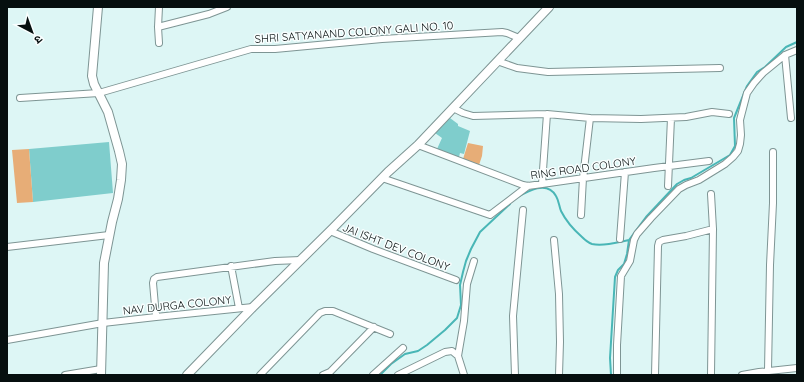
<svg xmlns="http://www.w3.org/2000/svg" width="804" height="382" font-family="Quicksand,'Noto Sans Devanagari',sans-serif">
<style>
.green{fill:#7fcdcc}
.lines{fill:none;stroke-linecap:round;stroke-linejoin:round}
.stream{stroke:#49b6b6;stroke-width:2}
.building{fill:#e7ad77}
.minor-casing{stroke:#7e9594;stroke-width:8}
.tertiary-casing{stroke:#7e9594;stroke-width:10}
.minor{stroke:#fff;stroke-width:6}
.tertiary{stroke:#fff;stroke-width:8}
.labels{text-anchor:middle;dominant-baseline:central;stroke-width:3;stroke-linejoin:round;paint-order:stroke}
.street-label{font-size:11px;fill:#060f0f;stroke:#f9fefe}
</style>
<rect width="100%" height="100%" fill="#ddf6f5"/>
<path class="green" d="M 450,118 L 458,124 L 458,126 L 470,131 L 464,154 L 460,153 L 459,157 L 437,149 L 442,138 L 435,133 Z
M 109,142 L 113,193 L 33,202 L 29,149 Z"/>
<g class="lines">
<path class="stream" d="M 516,198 C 528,191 547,180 556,196 C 559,201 559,206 561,211 C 566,221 574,230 582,237 C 585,240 589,243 592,244 C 604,247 618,242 629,240 L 646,217 L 677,184 L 684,180 L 691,178 L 730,155 L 735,146 L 734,118 L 747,86 L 757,72 L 765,67 L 786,47 L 797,42
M 380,375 L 391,364 L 405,354 L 418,351 L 427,345 L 445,330 L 457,318 L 461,305 L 460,285 L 463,272 L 466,261 L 471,249 L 480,232 L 510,204
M 611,375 L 610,358 L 615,277 L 618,270 L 624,264 L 627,254 L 629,240"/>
</g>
<path class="building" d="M 468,143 L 483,146 L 482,156 L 479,165 L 463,159 Z
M 29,149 L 33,202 L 17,203 L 12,150 Z"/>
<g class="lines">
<defs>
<path id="minor" d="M 159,7 L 158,27 L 159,43
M 158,27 L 209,14 L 227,7
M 785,55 L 791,118
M 497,61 L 517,68 L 548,72 L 720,68
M 20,98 L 99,93 L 251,49 L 275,49 L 382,39 L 502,32 L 507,33 L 519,38
M 453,108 L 463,113 L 473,116 L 547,114 L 590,118 L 641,119 L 686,117 L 712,112 L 729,114
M 418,145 L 523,185 L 528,186 L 654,168 L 709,161
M 382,178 L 490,215 L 528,186
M 542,184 L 547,114
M 668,186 L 671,118
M 581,215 L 583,178 L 590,118
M 330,231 L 373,249 L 456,280
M 620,239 L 625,172
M 554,240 L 559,294 L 560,342 L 559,375
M 7,247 L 109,235
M 231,266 L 239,308
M 156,317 L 153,283 L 154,279 L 157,277 L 275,261 L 301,260
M 7,340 L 103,323 L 156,317 L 253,307
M 458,356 L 464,321 L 467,284 L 474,261
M 768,370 L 770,265 L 773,203 L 773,152
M 65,375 L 101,369
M 260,375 L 320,313 L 325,311 L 333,311 L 390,334
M 323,375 L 330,372 L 374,327
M 373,375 L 403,348
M 398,375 L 445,352 L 452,351 L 458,356 L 464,375
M 515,375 L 513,316 L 523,210
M 617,375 L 617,345 L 621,276 L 630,261 L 634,240 L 637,234 L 651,218 L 679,189 L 686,185 L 699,180 L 725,164 L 733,157 L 738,151 L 740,144 L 741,135 L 740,120 L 747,93 L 754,83 L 763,73 L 785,55 L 797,50
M 655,375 L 658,246 L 659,242 L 663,240 L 686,236 L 713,229
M 711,375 L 713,229 L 711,194
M 742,375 L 759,372 L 797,368"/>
<path id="tertiary" d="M 98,7 L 92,76 L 94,84 L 108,112 L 119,151 L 122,164 L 121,180 L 118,199 L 112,222 L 104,263 L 101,375
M 187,375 L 253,307 L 333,228 L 388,172 L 418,145 L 549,7"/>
</defs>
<use href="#minor" class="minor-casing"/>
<use href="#tertiary" class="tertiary-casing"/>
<use href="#minor" class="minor"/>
<use href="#tertiary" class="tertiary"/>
</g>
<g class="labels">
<g class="street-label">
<text transform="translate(354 32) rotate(-4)">SHRI SATYANAND COLONY GALI NO. 10</text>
<text transform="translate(583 168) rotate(-8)">RING ROAD COLONY</text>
<text transform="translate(396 247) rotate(21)">JAI ISHT DEV COLONY</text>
<text transform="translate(177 305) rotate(-6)">NAV DURGA COLONY</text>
</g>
</g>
<rect width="804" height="382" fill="none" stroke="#060f0f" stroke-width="16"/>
<g transform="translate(32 32) rotate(139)" stroke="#f9fefe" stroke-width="3" paint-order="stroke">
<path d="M0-3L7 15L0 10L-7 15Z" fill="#060f0f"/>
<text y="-6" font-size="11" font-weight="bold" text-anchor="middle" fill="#060f0f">उ</text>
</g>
</svg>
